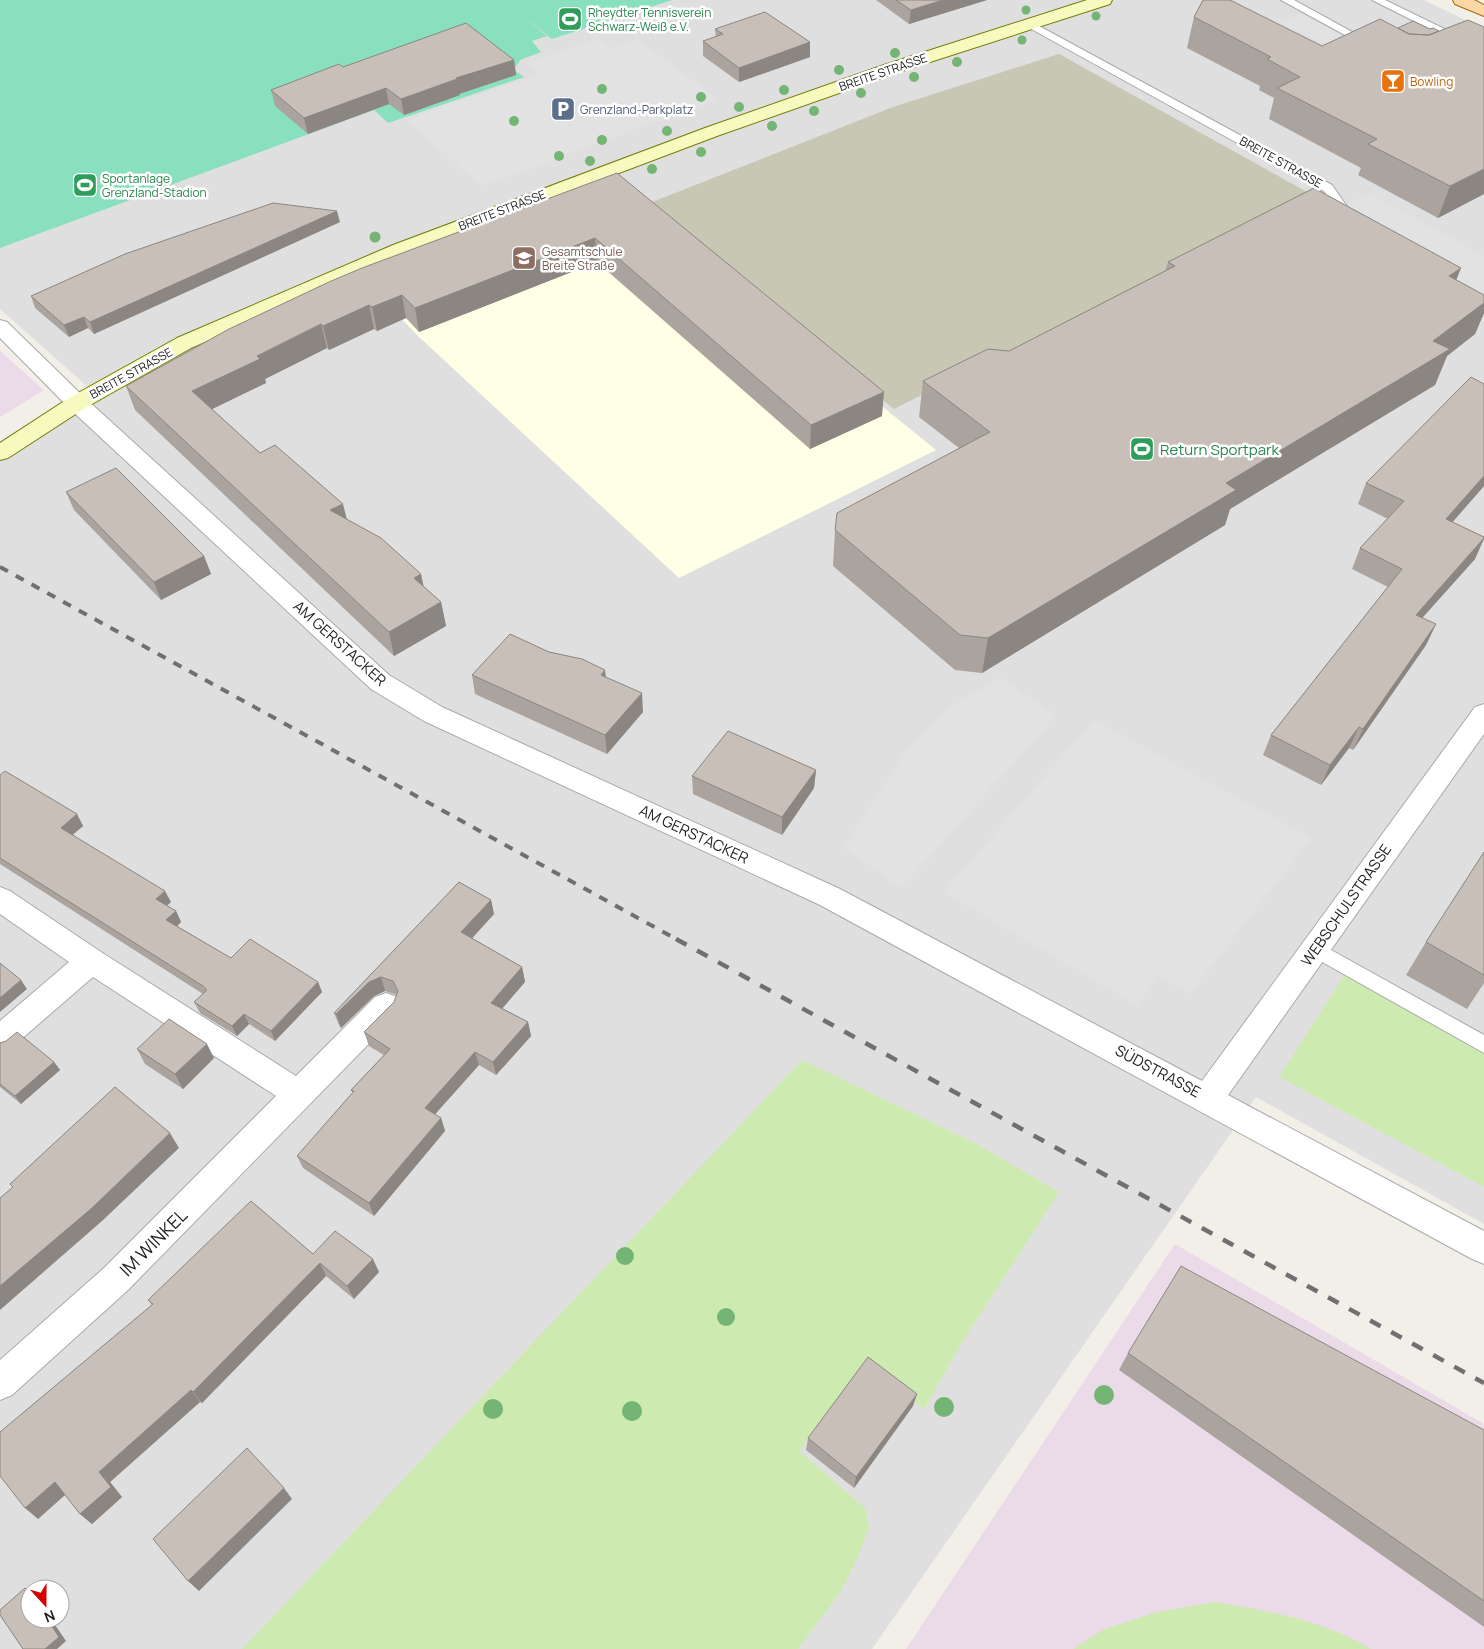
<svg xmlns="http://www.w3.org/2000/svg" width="1484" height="1649" font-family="Manrope,sans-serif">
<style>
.residential{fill:#e0dfdf;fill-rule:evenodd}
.industrial{fill:#ebdbe8}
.education{fill:#ffffe5}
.construction{fill:#c7c7b4}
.grass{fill:#cdebb0}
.pitch{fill:#88e0be}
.parking{fill:#e2e2e2}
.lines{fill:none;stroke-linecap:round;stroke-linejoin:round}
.lane-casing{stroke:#a9a9a9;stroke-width:2}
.street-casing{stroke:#a9a9a9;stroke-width:2}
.secondary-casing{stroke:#707d05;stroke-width:2}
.primary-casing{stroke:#a06b00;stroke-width:2}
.lane{fill:#fff;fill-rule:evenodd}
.street{fill:#fff;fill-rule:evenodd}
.secondary{fill:#f7fabf;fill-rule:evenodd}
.primary{fill:#fcd6a4;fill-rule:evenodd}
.rail-far1{stroke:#707070;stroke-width:4;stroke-dasharray:9 9;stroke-linecap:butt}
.rail{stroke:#707070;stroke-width:4.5;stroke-dasharray:12 12;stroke-linecap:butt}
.tree{fill:#74b475}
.wall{fill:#aba49e}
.shaded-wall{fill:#8b8681}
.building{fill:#c7bfb8;stroke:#8b8681}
.labels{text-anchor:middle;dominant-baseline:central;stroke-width:5;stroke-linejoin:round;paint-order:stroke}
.far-leisure-label{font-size:12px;fill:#27864d;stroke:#fff;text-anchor:start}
.far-street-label{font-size:12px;fill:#222;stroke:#fff}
.far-food-label{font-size:12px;fill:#c56008;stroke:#fff;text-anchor:start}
.far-service-label{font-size:12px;fill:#4e5e75;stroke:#fff;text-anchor:start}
.far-education-label{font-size:12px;fill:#785e54;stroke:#fff;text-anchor:start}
.leisure-label{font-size:15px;fill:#27864d;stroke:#fff;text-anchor:start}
.street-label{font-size:15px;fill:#222;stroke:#fff}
.near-street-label{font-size:18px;fill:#222;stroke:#fff}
</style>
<rect width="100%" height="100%" fill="#f2efe9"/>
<path class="residential" d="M 0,0 L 1424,0 L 1484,29 L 1484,1224 L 1256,1097 L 872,1649 L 0,1649 L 0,442 L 88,387 L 0,309 ZM 30,1589 L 60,1589 L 60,1619 L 30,1619 Z"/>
<path class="industrial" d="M 0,351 L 44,390 L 0,417 Z
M 1175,1244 L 1484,1424 L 1484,1649 L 906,1649 Z"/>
<path class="education" d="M 619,192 L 936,450 L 679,578 L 417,335 L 370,285 Z"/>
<path class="construction" d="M 1059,54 L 1314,196 L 894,409 L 642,206 L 893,107 Z"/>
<path class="grass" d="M 1345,974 L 1484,1054 L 1484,1187 L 1279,1077 Z
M 802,1060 L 975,1143 L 1059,1192 L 963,1341 L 924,1409 L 864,1364 L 799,1451 L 866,1509 L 869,1528 L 856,1561 L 841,1591 L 798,1649 L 242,1649 Z
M 1215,1602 C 1269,1611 1323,1620 1371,1649 L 1073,1649 L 1103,1630 L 1156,1612 Z"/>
<path class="pitch" d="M 0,0 L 672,0 L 552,39 L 520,14 L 547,36 L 532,41 L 541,52 L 520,60 L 514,70 L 524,77 L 388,123 L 374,110 L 0,248 Z"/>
<path class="parking" d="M 1300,14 L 1439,81 L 1442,101 L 1281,23 Z
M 599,38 L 612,48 L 636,39 L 718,99 L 482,186 L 406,120 L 539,74 L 527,63 Z
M 1369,193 L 1484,256 L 1484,293 L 1458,308 L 1342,208 Z
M 1000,678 L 1056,716 L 901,888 L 844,848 L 907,749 L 947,709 Z
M 1094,720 L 1311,838 L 1190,994 L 1158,975 L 1137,1005 L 944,892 Z"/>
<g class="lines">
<defs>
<path id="lane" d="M 1281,0 L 1294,0 L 1374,44 L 1373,46 L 1365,46 Z
M 1372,0 L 1385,0 L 1465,39 L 1484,36 L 1484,42 L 1460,44 Z
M 1028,20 L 1332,185 L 1348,208 L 1346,211 L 1338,211 L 1324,191 L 1024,25 L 1023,23 L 1024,21 Z
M 1315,941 L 1484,1035 L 1484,1053 L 1308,954 L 1306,949 L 1308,944 Z"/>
<path id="street" d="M 0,320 L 7,322 L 85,398 L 389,675 L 442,707 L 840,889 L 1202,1081 L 1475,707 L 1484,704 L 1484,734 L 1228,1095 L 1484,1231 L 1484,1264 L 1472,1259 L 820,905 L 424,721 L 371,689 L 69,408 L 0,338 Z
M 0,887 L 10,891 L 101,952 L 296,1076 L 375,997 L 386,993 L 397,997 L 401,1006 L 397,1015 L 128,1290 L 12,1395 L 0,1400 L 0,1360 L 104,1268 L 276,1096 L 93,977 L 11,1048 L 0,1052 L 0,1021 L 69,962 L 0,914 Z"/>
<path id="secondary" d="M 1087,0 L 1112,0 L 1110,4 L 896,73 L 717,136 L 407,253 L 191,348 L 85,408 L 8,458 L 0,460 L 0,443 L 69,398 L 177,338 L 393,245 L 705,128 L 884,65 Z"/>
<path id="primary" d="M 1453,0 L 1474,0 L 1484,5 L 1484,16 L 1455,4 Z"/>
</defs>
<use href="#lane" class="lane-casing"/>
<use href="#street" class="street-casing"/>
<use href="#secondary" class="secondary-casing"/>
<use href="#primary" class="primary-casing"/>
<use href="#lane" class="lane"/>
<use href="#street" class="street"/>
<use href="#secondary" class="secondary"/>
<use href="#primary" class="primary"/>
<path class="rail-far1" d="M 0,567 L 678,940"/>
<path class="rail" d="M 676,939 L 1484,1383"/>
</g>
<g class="tree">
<circle cx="1026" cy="10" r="4.5"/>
<circle cx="1096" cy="16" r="4.5"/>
<circle cx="1022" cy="40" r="4.5"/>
<circle cx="895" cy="53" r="5"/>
<circle cx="957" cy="62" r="5"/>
<circle cx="839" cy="70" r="5"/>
<circle cx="914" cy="77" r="5"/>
<circle cx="602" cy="89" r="5"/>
<circle cx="784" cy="90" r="5"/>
<circle cx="861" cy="93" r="5"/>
<circle cx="701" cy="97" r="5"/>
<circle cx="557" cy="103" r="5"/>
<circle cx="739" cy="107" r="5"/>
<circle cx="814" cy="111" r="5"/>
<circle cx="514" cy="121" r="5"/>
<circle cx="772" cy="126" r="5"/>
<circle cx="667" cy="131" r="5"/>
<circle cx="602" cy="140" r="5"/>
<circle cx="701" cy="152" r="5"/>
<circle cx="559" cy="156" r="5"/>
<circle cx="590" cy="161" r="5"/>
<circle cx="652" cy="169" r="5"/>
<circle cx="375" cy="237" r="5.5"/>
<circle cx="625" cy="1256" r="9"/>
<circle cx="726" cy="1317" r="9"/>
<circle cx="1104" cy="1395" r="10"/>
<circle cx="944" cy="1407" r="10"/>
<circle cx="493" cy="1409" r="10"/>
<circle cx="632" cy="1411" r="10"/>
</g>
<path class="wall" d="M 876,0 L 987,0 L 909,24 Z
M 1203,0 L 1484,194 L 1438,218 L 1358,175 L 1361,168 L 1269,119 L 1274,98 L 1259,90 L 1260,86 L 1187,48 L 1194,17 Z
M 715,29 L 810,42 L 810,57 L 739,82 L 703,56 L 703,41 L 716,37 Z
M 514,60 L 516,75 L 459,94 L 460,95 L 404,115 L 389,104 L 308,134 L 275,106 L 271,90 L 343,67 Z
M 617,173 L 882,416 L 810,449 L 597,262 L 419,332 L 406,318 L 377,331 L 374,329 L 329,350 L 327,348 L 265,379 L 266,383 L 212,409 L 260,453 L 347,519 L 441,602 L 446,626 L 394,656 L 135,410 L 126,386 Z
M 340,222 L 94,334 L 88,328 L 69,337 L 35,308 L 31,296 Z
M 1168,262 L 1457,280 L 1484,295 L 1484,313 L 1475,334 L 1447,356 L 1435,385 L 1230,509 L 1225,525 L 982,673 L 955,670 L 833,566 L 835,530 L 959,448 L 919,417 L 923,381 L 1009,351 L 1165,271 Z
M 1484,384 L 1484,486 L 1452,522 L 1484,537 L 1484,539 L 1475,559 L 1422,618 L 1436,624 L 1426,645 L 1353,750 L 1349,748 L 1321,785 L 1263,755 L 1271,735 L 1388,587 L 1352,569 L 1360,548 L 1388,519 L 1358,504 L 1366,483 Z
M 66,492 L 204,556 L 211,574 L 161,600 L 74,510 Z
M 472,675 L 606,677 L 643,712 L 607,754 L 475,694 Z
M 816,770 L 814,788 L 782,835 L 693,794 L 692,776 Z
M 0,775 L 77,814 L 83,826 L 73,835 L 171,902 L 167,906 L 176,911 L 181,922 L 177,926 L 231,958 L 318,982 L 322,992 L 275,1041 L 249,1024 L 237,1036 L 200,1013 L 194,1002 L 203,994 L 0,864 Z
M 1484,852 L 1484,983 L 1467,1009 L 1406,975 L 1426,942 Z
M 459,882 L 491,900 L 494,914 L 472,938 L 522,967 L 525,982 L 502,1008 L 528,1022 L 531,1036 L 496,1075 L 479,1065 L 435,1114 L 441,1118 L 445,1131 L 374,1216 L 303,1168 L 297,1156 L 353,1093 L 351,1090 L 384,1055 L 369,1046 L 364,1032 L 394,1002 L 397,995 L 385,991 L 374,996 L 341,1028 L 340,1027 L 334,1013 Z
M 0,1043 L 54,1062 L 60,1070 L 21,1104 L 0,1087 Z
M 137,1049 L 214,1058 L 183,1089 L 145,1064 Z
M 313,1254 L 379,1272 L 354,1299 L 326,1276 L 202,1403 L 200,1402 L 110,1482 L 122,1497 L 92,1524 L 80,1514 L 65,1495 L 38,1519 L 152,1305 L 148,1300 Z
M 1128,1353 L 1484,1430 L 1484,1627 L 1119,1370 Z
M 913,1406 L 854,1488 L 806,1450 L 808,1438 Z"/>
<path class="shaded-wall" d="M 943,0 L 987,0 L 909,24 L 911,10 Z
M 810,42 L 810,57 L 739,82 L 739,68 Z
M 514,60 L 516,75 L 459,94 L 460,95 L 404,115 L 401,99 L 456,78 Z
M 386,88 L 389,104 L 308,134 L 304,118 Z
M 1484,169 L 1484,194 L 1438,218 L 1450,186 Z
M 337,211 L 340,222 L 94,334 L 90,322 Z
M 595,238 L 597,262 L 419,332 L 415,308 Z
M 1461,268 L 1447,304 L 1449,276 Z
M 402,295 L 406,318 L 377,331 L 372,307 Z
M 1484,303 L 1484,313 L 1475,334 L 1447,356 L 1435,385 L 1230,509 L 1225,525 L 982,673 L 988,638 L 1433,341 Z
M 369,305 L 374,329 L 329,350 L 323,326 Z
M 84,317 L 88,328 L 69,337 L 64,325 Z
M 321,324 L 327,348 L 265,379 L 266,383 L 200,415 L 192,391 L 257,356 Z
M 884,392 L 882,416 L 810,449 L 811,425 Z
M 1484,476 L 1484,486 L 1437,540 L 1446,519 Z
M 343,504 L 349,528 L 330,510 Z
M 1484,538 L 1475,559 L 1406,636 L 1416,615 Z
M 204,556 L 211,574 L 161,600 L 154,582 Z
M 421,574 L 426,598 L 414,578 Z
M 441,602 L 446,626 L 394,656 L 389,632 Z
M 1436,624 L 1426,645 L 1353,750 L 1363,729 Z
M 605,670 L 607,689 L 601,675 Z
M 642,693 L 643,712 L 607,754 L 605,735 Z
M 1359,727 L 1349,748 L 1321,785 L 1330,765 Z
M 816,770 L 814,788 L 782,835 L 782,817 Z
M 77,814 L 83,826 L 67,839 L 61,828 Z
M 165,891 L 171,902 L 161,910 L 156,899 Z
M 491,900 L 494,914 L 465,946 L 461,932 Z
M 176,911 L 181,922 L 172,931 L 166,920 Z
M 522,967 L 525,982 L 495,1017 L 491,1003 Z
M 381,977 L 385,991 L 374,996 L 341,1028 L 336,1014 L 369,982 Z
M 21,980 L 27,989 L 0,1012 L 0,998 Z
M 318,982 L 322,992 L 275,1041 L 271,1031 Z
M 244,1014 L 249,1024 L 237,1036 L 232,1026 Z
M 528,1022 L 531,1036 L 496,1075 L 493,1062 Z
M 207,1044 L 214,1058 L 183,1089 L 175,1074 Z
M 475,1052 L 479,1065 L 429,1121 L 425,1108 Z
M 54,1062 L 60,1070 L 21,1104 L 15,1096 Z
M 441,1118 L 445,1131 L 374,1216 L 369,1203 Z
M 170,1133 L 179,1148 L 102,1221 L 0,1310 L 0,1286 Z
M 373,1259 L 379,1272 L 354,1299 L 347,1286 Z
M 320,1263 L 326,1276 L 202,1403 L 193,1392 Z
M 191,1390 L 200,1402 L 110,1482 L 122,1497 L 92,1524 L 80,1514 L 99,1472 Z
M 917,1394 L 913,1406 L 854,1488 L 856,1477 Z
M 55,1482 L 67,1493 L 38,1519 L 25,1508 Z
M 284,1488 L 292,1499 L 199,1591 L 188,1581 Z
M 47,1619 L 51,1619 L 66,1641 L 57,1649 L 45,1649 Z"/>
<path class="building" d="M 896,0 L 943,0 L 911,10 Z
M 1203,0 L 1230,0 L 1322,46 L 1380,19 L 1409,34 L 1429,35 L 1468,20 L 1484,27 L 1484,169 L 1450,186 L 1368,144 L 1377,139 L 1277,88 L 1300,77 L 1267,59 L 1271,57 L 1194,17 Z
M 765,12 L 810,42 L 739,68 L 703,41 L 723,34 L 715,29 Z
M 1413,21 L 1430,29 L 1433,28 L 1439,31 L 1429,35 L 1409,34 L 1398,28 Z
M 466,23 L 514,60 L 456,78 L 457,79 L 401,99 L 386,88 L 304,118 L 271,90 L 339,64 L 343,67 Z
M 617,173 L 884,392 L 811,425 L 595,238 L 415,308 L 402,295 L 372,307 L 369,305 L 323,326 L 321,324 L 257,356 L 260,359 L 192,391 L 260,453 L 275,445 L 343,504 L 330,510 L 381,538 L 421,574 L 414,578 L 441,602 L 389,632 L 126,386 L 229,329 L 329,282 L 362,268 Z
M 1314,188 L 1461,268 L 1449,276 L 1484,295 L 1484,303 L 1433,341 L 1450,349 L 1226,483 L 1236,490 L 988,638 L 960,635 L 835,530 L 837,513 L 990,432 L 923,381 L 988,349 L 1009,351 L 1175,266 L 1168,262 Z
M 273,203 L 337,211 L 90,322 L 84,317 L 64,325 L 31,296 L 125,254 Z
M 1471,377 L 1484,384 L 1484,476 L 1446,519 L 1484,537 L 1484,538 L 1416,615 L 1436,624 L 1363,729 L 1359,727 L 1330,765 L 1271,735 L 1402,569 L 1360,548 L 1404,501 L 1366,483 Z
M 116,468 L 204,556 L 154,582 L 66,492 Z
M 510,634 L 549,652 L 582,659 L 605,670 L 601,675 L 642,693 L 605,735 L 472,675 Z
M 728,731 L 816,770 L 782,817 L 692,776 Z
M 5,771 L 77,814 L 61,828 L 165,891 L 156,899 L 176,911 L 166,920 L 231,958 L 250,939 L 318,982 L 271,1031 L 244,1014 L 232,1026 L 194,1002 L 207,990 L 203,986 L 0,858 L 0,775 Z
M 1484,852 L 1484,975 L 1426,942 Z
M 459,882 L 491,900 L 461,932 L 522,967 L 491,1003 L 528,1022 L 493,1062 L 475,1052 L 425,1108 L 441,1118 L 369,1203 L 297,1156 L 354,1091 L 351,1090 L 390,1049 L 364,1032 L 394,1002 L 398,991 L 393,981 L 381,977 L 369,982 L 336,1014 L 334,1013 Z
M 0,963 L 21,980 L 0,998 Z
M 169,1019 L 207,1044 L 175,1074 L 137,1049 Z
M 17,1032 L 54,1062 L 15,1096 L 0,1084 L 0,1043 L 6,1041 Z
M 115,1087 L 170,1133 L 92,1208 L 0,1286 L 0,1198 L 13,1187 L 10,1184 Z
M 251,1201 L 313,1254 L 335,1231 L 373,1259 L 347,1286 L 320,1263 L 193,1392 L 191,1390 L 99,1472 L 111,1487 L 80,1514 L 55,1482 L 25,1508 L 0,1476 L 0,1432 L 153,1304 L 148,1300 Z
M 1181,1266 L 1484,1430 L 1484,1601 L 1128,1353 Z
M 868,1357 L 917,1394 L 856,1477 L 808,1438 Z
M 247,1448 L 284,1488 L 188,1581 L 153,1539 Z
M 25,1588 L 30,1595 L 30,1619 L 47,1619 L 59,1637 L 45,1649 L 23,1649 L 0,1615 L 0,1610 Z"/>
<defs>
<symbol id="stadium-square" viewBox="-11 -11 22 22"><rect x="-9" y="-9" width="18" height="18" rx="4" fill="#2e9e5b" stroke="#fff"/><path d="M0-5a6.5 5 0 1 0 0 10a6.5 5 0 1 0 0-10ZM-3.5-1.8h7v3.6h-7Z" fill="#fff"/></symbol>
<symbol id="bar-square" viewBox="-11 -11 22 22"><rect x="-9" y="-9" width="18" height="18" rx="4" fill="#e8710a" stroke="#fff"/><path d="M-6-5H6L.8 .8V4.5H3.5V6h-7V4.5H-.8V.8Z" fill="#fff"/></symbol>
<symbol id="parking-square" viewBox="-11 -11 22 22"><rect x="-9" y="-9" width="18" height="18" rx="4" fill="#5c6f8a" stroke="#fff"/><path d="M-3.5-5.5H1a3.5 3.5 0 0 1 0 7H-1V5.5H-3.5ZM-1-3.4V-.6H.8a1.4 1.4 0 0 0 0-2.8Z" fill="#fff"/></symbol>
<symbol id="school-square" viewBox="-11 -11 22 22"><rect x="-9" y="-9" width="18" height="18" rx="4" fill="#8d6e63" stroke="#fff"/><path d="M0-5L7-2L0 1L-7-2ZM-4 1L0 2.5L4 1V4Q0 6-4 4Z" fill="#fff"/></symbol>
</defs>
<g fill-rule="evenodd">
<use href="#stadium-square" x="556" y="5" width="28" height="28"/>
<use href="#bar-square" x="1379" y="67" width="28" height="28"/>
<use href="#parking-square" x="549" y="95" width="28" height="28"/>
<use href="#stadium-square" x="71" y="171" width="28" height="28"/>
<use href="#school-square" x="510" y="244" width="28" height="28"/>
<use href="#stadium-square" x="1128" y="435" width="28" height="28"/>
</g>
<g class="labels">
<g class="far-leisure-label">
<text x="588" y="12">Rheydter Tennisverein<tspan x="588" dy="14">Schwarz-Weiß e.V.</tspan></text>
<text x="102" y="178">Sportanlage<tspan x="102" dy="14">Grenzland-Stadion</tspan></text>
</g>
<g class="far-street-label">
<text transform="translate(883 72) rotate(-19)">BREITE STRASSE</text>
<text transform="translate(1281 162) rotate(29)">BREITE STRASSE</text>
<text transform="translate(502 210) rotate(-21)">BREITE STRASSE</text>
<text transform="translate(131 373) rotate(-29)">BREITE STRASSE</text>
</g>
<g class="far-food-label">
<text x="1410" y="81">Bowling</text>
</g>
<g class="far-service-label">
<text x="580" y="109">Grenzland-Parkplatz</text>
</g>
<g class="far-education-label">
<text x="542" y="251">Gesamtschule<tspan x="542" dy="14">Breite Straße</tspan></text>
</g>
<g class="leisure-label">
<text x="1160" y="449">Return Sportpark</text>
</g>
<g class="street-label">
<text transform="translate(340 643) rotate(42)">AM GERSTACKER</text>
<text transform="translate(694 834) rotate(25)">AM GERSTACKER</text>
<text transform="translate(1346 905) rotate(-55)">WEBSCHULSTRASSE</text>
<text transform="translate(1158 1071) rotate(28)">SÜDSTRASSE</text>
</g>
<g class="near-street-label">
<text transform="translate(153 1242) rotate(-45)">IM WINKEL</text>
</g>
</g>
<g transform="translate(45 1604) rotate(159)"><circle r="24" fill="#ffffff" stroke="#a7a7a7"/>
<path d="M0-4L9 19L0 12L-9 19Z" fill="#d40000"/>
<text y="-8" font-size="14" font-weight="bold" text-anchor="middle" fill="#222222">N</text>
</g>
</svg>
